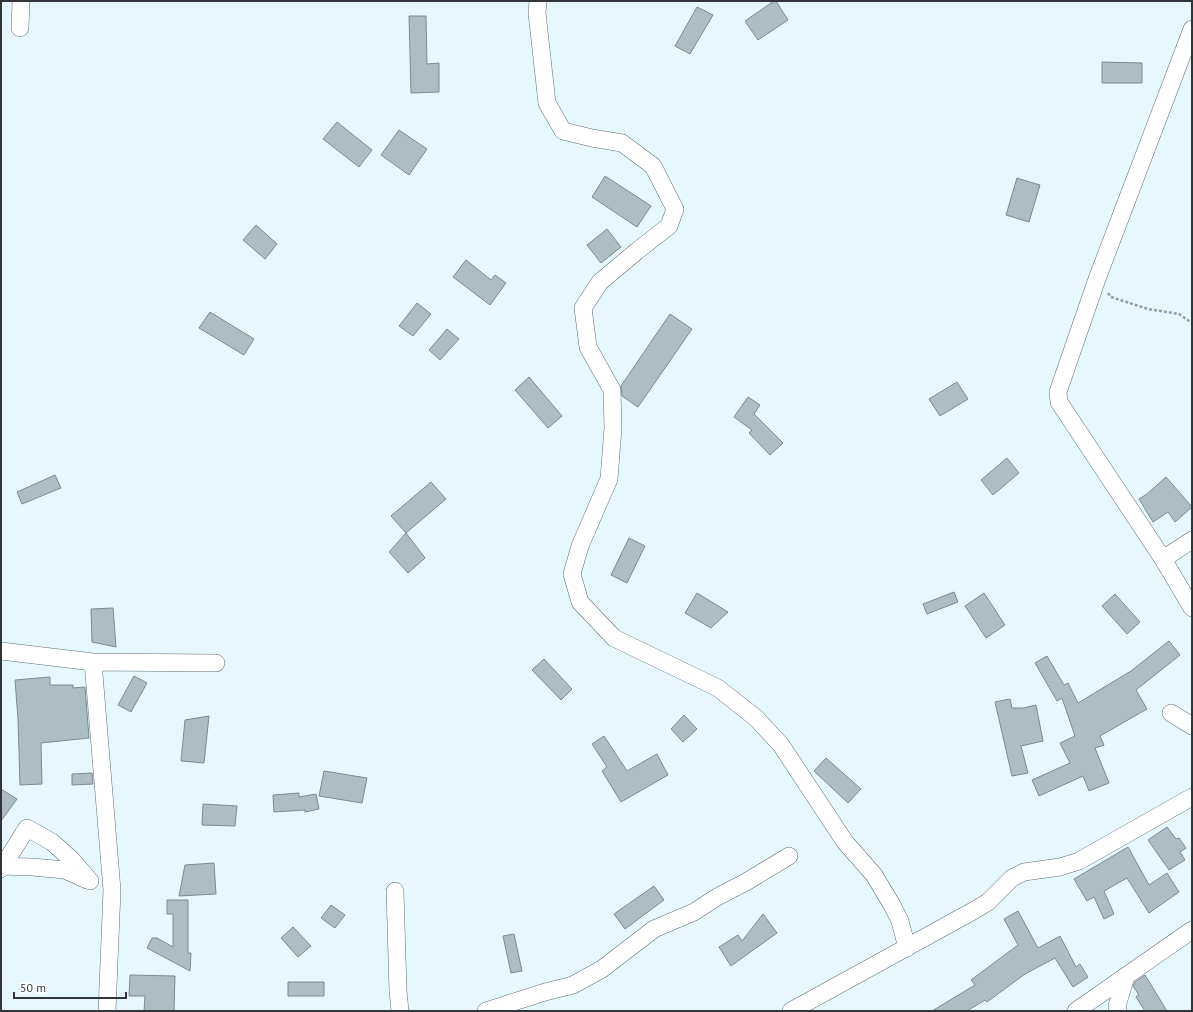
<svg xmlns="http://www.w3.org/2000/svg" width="1193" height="1012" font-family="'PT Sans',sans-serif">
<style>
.building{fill:#acbdc3;stroke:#7a8a90}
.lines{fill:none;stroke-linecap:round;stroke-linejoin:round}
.minor-casing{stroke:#5f6e74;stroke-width:18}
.path{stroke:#939fa4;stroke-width:2.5;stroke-dasharray:3 2;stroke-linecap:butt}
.minor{stroke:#fff;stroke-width:17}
</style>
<rect width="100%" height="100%" fill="#e6f7fe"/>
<path class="building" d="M 774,1 L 776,1 L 788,20 L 758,40 L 745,21 Z
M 697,7 L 713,15 L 690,54 L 675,46 Z
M 409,16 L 426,16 L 427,64 L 439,63 L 439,92 L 411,93 Z
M 1102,62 L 1142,63 L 1142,83 L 1102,83 Z
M 337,122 L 372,150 L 359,167 L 323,139 Z
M 399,130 L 427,149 L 409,175 L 381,155 Z
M 605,176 L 651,206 L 637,227 L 592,197 Z
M 1017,178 L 1040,185 L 1029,222 L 1006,215 Z
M 256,225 L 277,244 L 265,259 L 243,240 Z
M 607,229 L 621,247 L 601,263 L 587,245 Z
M 466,260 L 491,280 L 495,275 L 506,283 L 490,305 L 453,277 Z
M 417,303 L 431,314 L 413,336 L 399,326 Z
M 210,312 L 254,339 L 244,355 L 199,328 Z
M 670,314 L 692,329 L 638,407 L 622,396 L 621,386 Z
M 447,329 L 459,339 L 440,360 L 429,350 Z
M 529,377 L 562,416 L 548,428 L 515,390 Z
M 957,382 L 968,399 L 940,416 L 929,399 Z
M 748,397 L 760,405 L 754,414 L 783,443 L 770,455 L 749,433 L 752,430 L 734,417 Z
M 1007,458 L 1019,473 L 993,495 L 981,480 Z
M 55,475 L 61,488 L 22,504 L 17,492 Z
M 1166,477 L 1192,507 L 1175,522 L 1168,512 L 1153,522 L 1139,499 L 1147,494 Z
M 431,482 L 446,499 L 406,533 L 391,516 Z
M 406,533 L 425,558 L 408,573 L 389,552 Z
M 629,538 L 645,546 L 627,583 L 611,575 Z
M 954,592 L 958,602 L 927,614 L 923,604 Z
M 697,593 L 728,612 L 711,628 L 685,613 Z
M 984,593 L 1005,625 L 986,638 L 965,606 Z
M 1115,594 L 1140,622 L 1127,634 L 1102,606 Z
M 113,608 L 116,647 L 92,642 L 91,609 Z
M 1169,641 L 1180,655 L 1136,690 L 1147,709 L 1100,736 L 1104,745 L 1095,748 L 1109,783 L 1089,791 L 1083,776 L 1039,796 L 1032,780 L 1070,763 L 1060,743 L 1075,736 L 1062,698 L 1057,701 L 1035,663 L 1047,656 L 1064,685 L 1068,683 L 1078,703 L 1131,671 Z
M 544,659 L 572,689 L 561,700 L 532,670 Z
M 134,676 L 147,683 L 131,712 L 118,705 Z
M 50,677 L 50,685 L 73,685 L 73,688 L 85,687 L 89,738 L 41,743 L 42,784 L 20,785 L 18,719 L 15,680 Z
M 1010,699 L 1012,708 L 1023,708 L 1036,705 L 1043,741 L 1021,746 L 1028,773 L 1012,776 L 995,702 Z
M 684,715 L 697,729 L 683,742 L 671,729 Z
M 209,716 L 204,763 L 181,761 L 185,720 Z
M 604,736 L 627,771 L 657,754 L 668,775 L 621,802 L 602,771 L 607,767 L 592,744 Z
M 826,758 L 861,789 L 848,803 L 814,771 Z
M 324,771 L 367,778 L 362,803 L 319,796 Z
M 92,773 L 93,784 L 72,785 L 72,774 Z
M 1,789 L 17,799 L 1,821 Z
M 299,793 L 299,797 L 316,794 L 319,809 L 305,812 L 305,810 L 274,812 L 273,795 Z
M 203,804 L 237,806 L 235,826 L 202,825 Z
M 1167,827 L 1176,839 L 1179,838 L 1186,848 L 1180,852 L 1185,860 L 1169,870 L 1148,840 Z
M 1128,847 L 1149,885 L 1167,873 L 1179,892 L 1149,913 L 1127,878 L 1104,891 L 1114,914 L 1104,919 L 1094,897 L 1087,901 L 1074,879 Z
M 214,863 L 216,894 L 179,896 L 185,865 Z
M 654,886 L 664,900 L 625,929 L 614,914 Z
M 167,900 L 188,900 L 188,953 L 191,953 L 190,971 L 147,948 L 152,938 L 157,938 L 173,947 L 173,914 L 167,914 Z
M 331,905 L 345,915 L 335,928 L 321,918 Z
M 1018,911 L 1038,948 L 1060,936 L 1076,967 L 1080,964 L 1088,977 L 1073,987 L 1055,958 L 1025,974 L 987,1002 L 985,1000 L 967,1011 L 932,1011 L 975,985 L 971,980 L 1018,945 L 1004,919 Z
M 763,914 L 777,933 L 731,966 L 719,947 L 738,935 L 742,941 Z
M 293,927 L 311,946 L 298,957 L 281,938 Z
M 514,934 L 522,971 L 511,973 L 503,936 Z
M 130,975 L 175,976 L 174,1011 L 144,1011 L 145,996 L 129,996 Z
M 1145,975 L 1167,1011 L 1145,1011 L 1136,997 L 1139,995 L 1133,986 L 1135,982 Z
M 288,982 L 324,982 L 324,996 L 288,996 Z"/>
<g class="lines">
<defs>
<path id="minor" d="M 538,1 L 537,13 L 547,103 L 563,131 L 592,138 L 622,143 L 653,166 L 675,209 L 669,226 L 637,251 L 600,282 L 583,308 L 588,347 L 612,390 L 613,428 L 609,479 L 580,546 L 572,574 L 580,602 L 614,638 L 718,688 L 756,718 L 781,745 L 845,842 L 874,875 L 892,905 L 900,921 L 907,948
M 20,28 L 21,1
M 1192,29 L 1097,279 L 1058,392 L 1059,402 L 1163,559 L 1192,608
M 1163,559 L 1192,540
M 1,651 L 93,662 L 216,663
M 93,662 L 112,890 L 107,1011
M 1171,713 L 1192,726
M 1,866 L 32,867 L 65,870 L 87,880
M 1,869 L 27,828 L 52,842 L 72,860 L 90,881
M 395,891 L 398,991 L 400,1011
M 486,1011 L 545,992 L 573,985 L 602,969 L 654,929 L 694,912 L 717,897 L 746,882 L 789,856
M 791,1011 L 973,911 L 988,902 L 1012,878 L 1024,872 L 1060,867 L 1079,861 L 1192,797
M 1076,1011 L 1192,930
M 1118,1011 L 1117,1006 L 1126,976"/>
</defs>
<use href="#minor" class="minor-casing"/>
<path class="path" d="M 1108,293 L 1111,297 L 1148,309 L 1179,314 L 1192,323"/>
<use href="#minor" class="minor"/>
</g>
<rect width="1193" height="1012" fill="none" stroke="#2f3538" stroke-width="4"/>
<path d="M14 992v6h112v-6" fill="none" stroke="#2f3538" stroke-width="2"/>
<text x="20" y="992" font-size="12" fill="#2f3538" stroke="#ffffff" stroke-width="3" paint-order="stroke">50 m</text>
</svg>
